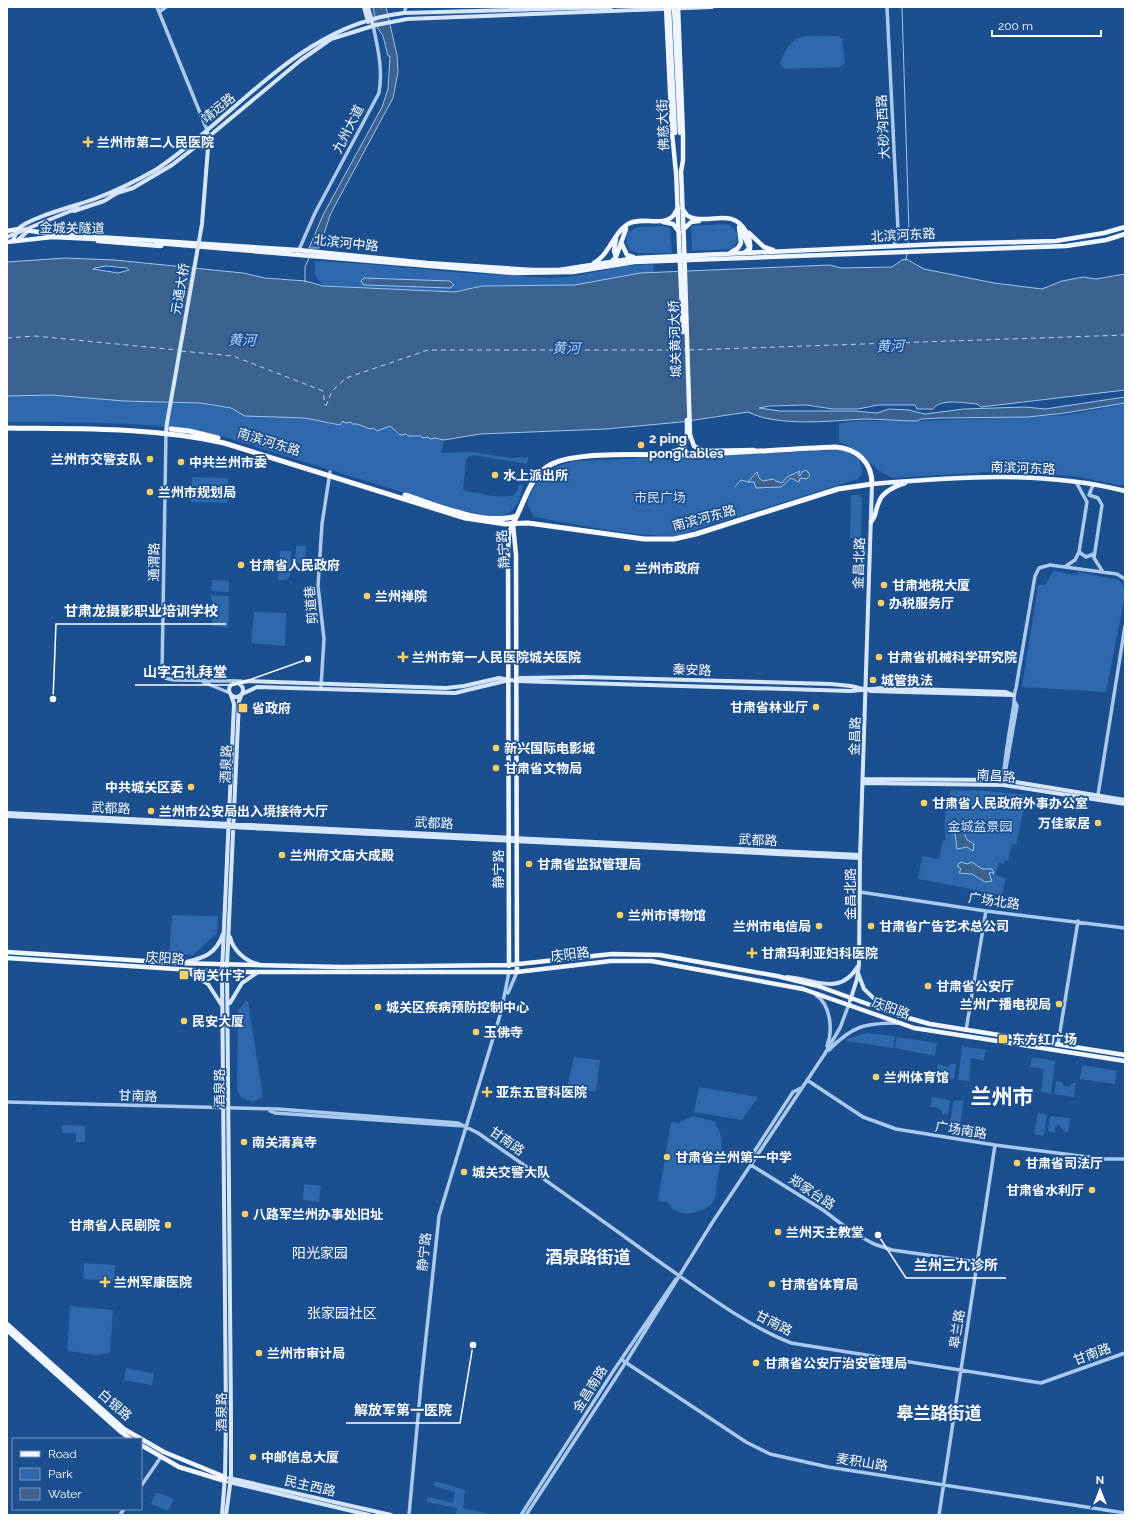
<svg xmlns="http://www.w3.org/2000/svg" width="1132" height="1522" font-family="Raleway,'Noto Sans SC',sans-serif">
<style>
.green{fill:#2e69ad}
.water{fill:#3c6290;stroke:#9cc4f0;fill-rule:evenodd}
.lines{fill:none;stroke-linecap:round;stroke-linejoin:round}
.stream{stroke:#9cc4f0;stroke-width:1}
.ferry{stroke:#b5d3f5;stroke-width:1;stroke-dasharray:5 4;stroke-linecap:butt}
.tertiary{stroke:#a9c9ee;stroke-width:3.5}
.secondary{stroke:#d6e6fa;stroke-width:4}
.primary{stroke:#f0f6ff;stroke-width:4.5}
.trunk{stroke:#f8faff;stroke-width:5}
.secondary-bridge{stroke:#d6e6fa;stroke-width:4}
.primary-bridge{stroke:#f0f6ff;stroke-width:4.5}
.poi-dot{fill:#ffd166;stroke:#1b4f8f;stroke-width:1.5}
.labels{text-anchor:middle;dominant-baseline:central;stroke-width:3.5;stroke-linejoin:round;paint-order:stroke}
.street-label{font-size:13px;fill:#fff;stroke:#1b4f8f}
.poi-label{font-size:13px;font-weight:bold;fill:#fff;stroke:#1b4f8f;text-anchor:start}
.park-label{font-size:13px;fill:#cfe3fa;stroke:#1b4f8f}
.water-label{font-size:14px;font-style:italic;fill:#b5d3f5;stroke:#1b4f8f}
.neighbourhood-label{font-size:14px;fill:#fff;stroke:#1b4f8f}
.district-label{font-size:17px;font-weight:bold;fill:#fff;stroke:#1b4f8f}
.town-label{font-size:21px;font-weight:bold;fill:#fff;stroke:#1b4f8f}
.leader{fill:none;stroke:#fff;stroke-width:1.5}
.callout-dot{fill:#fff;stroke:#1b4f8f;stroke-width:1.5}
.callout-label{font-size:14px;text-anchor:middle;font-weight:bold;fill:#fff;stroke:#1b4f8f;stroke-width:3.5;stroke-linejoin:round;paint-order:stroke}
</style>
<rect width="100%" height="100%" fill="#1b4f8f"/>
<path class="green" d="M 838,36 L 842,39 L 845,63 L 840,67 L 785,69 L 780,64 C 792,29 806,37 838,36 Z
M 726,224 C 738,227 741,240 732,249 L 692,251 L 691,226 Z
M 638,227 L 662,226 L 670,228 L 672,253 L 638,253 L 630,250 L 626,243 L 627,233 Z
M 315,261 L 367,264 L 466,273 L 551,278 L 576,276 L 624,266 L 653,264 L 654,272 L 626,275 L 575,285 L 475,287 L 462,292 L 455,292 L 323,286 L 315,275 Z
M 52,395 L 124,401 L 201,403 L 231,408 L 245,416 L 305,418 L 338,424 L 343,421 L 345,423 L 351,422 L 352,424 L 357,424 L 378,430 L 390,426 C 394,428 393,430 397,433 C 399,435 422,438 426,438 L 428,437 L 429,439 L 435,438 L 440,440 L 443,439 L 444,440 L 441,453 L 473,452 L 510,458 L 529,457 L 527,464 L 473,455 L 466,459 L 463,490 C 474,492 507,501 515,494 C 517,492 518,488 519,485 L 523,485 C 515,528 493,516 460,510 L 221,436 C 152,420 78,423 7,422 L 7,396 Z
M 1125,404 L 1125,486 L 1072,476 L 1004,471 L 894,478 C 872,471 863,450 839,442 L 839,423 L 857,421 L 918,421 L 1066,415 Z
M 840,450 L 847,452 L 859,459 L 863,473 L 858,479 L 675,536 C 627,536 581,525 534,517 L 527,503 C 537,476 547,466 577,461 Z
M 192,477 L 228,478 L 227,503 L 191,502 Z
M 851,495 L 859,495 L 862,498 L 861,538 L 850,538 Z
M 296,546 L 306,546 L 305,564 L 295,563 Z
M 280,551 L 291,551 L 290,576 L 286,580 L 278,580 Z
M 1053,571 L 1077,575 L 1078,572 L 1119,580 L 1123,585 L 1125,595 L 1106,692 L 1022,687 L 1038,585 L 1045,585 Z
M 913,578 L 929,578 L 928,592 L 913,591 Z
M 212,580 L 229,581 L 229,592 L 211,591 Z
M 210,595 L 229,596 L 228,628 L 212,626 L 213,605 Z
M 254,612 L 286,613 L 285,646 L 251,643 Z
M 951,790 L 988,791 L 1027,795 L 1016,845 L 1012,844 L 1008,861 L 1005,860 L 1004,864 L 999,863 L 995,875 L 1006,878 L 1002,895 L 918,879 L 922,856 L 939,859 L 943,841 L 946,840 C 943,821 945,808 951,790 Z
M 172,915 L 218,916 L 217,933 L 193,955 L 169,954 Z
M 246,1000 L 248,1002 L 263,1097 L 253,1102 L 241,1098 L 237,1090 L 238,1011 Z
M 867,1033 L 895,1036 L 893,1048 L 846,1041 L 850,1038 Z
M 897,1037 L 937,1043 L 935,1056 L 895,1048 Z
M 962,1046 L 986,1050 L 984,1060 L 971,1058 L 969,1081 L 958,1080 Z
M 574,1057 L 600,1060 L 596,1092 L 567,1087 Z
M 1032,1057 L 1055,1061 L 1051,1094 L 1041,1092 L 1044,1069 L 1030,1067 Z
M 938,1064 L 949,1067 L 950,1064 L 956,1064 L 954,1079 L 936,1076 Z
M 1082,1065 L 1117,1071 L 1115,1084 L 1080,1079 Z
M 1056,1081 L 1061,1082 L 1064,1086 L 1069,1087 L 1073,1083 L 1076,1083 L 1074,1097 L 1054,1094 Z
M 699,1087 L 758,1097 L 742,1120 L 694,1112 Z
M 932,1097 L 950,1100 L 948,1114 L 942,1115 L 942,1111 L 936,1107 L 930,1107 Z
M 954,1100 L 964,1101 L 960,1123 L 950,1122 Z
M 1038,1113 L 1047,1115 L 1044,1136 L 1034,1134 Z
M 692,1116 L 714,1121 C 727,1140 721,1160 717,1181 C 716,1187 717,1195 714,1200 C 708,1212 684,1218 673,1209 C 671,1208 669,1204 668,1202 L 658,1201 L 671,1122 L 679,1123 Z
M 1050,1116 L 1070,1118 L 1068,1132 L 1065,1132 L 1059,1125 L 1055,1127 L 1055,1133 L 1048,1131 Z
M 62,1125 L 85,1126 L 85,1142 L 76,1142 L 76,1133 L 62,1133 Z
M 304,1184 L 321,1186 L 319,1202 L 303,1200 Z
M 84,1263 L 115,1265 L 114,1281 L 83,1279 Z
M 70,1306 L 113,1310 L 110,1353 L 96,1355 L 67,1351 Z
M 126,1368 L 154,1374 L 152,1385 L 124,1380 Z
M 435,1481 L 465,1490 L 463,1508 L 494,1515 L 459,1515 L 456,1514 L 457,1508 L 426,1502 L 428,1497 L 453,1503 L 455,1492 L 434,1486 Z
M 156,1492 L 174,1499 L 168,1511 L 151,1504 Z"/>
<path class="water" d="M 373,7 L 386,7 L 397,55 L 398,72 L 393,98 L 331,213 L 319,248 L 309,248 L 323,215 L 382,107 L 388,89 L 390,56 L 388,56 L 383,36 L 377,27 Z
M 66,258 L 115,260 L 243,273 L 265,278 L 305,281 L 323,286 L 455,292 L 482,286 L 575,285 L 640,273 L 830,265 L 841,268 L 892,267 L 902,260 L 906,259 L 924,269 L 994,283 L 1042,289 L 1062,281 L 1083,277 L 1096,279 L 1125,274 L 1125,390 L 981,407 L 977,404 C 965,403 940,398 933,409 L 917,409 L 915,405 L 878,405 L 858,409 L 833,409 L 806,405 L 769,406 L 759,408 L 780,411 L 854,411 L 877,413 L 889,409 L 909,410 L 925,414 L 964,409 L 1025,407 L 1045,409 L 1125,397 L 1125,403 L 1065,413 L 1028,417 L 939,418 L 921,419 L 917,421 C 899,421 881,419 864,419 C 831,421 778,427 748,412 L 681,422 L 606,429 L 480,434 L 444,440 L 435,438 L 430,439 L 428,437 L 422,438 L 421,436 L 408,436 L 406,434 L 400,435 L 390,426 L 377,431 L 373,428 L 370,429 L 357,424 L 352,424 L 351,422 L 345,423 L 343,421 L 340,425 L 305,418 L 245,416 L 231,408 L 201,403 L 124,401 L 52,395 L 7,396 L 7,262 ZM 106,266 L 127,268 L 129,270 L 118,273 L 93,269 L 95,268 Z
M 364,278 L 450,281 L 454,285 L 450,288 L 364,285 L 361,281 Z
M 805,470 L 808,472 L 810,475 L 807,479 L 800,478 L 799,482 L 791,478 L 781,487 L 756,488 L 754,482 L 748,482 L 757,472 L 759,478 L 763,481 L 773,479 L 776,481 L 782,483 L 787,477 L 800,471 L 798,475 L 800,476 L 802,472 Z
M 953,823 L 960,823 C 961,826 966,837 967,840 L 974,844 L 973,851 L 967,847 L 957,849 L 955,834 L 950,824 Z
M 961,862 L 967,864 L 972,862 L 982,869 L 992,869 L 994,874 L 991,872 L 989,873 L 992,881 L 985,882 L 972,874 L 959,873 L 961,869 L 958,867 L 958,864 Z"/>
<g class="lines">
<path class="stream" d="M 902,7 L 909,233 L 908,244
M 906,260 L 907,253
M 305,282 L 305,267 L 309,258
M 735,487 L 741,480 L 748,482"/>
<path class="ferry" d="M 7,338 L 35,336 L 178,350
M 689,350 L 1125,335
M 181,351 L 233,356 L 323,391 L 325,405
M 326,406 L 332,391 L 346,378 L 428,350 L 685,350"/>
<path class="tertiary" d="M 157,7 L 207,130
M 887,7 L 898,230 L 894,246
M 159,12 L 166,7
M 404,13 L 406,7
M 298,252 L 315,213 L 379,93 C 383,69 378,49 373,25
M 166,432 L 162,674 L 165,678 L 174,680 L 241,681
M 1093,485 L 1089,495 L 1098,498 L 1102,505 L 1094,558 L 1103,572
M 1079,552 L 1086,557 L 1094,554
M 1066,566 L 1075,560 L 1079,552 L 1087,502 L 1076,482
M 203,682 L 230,693
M 321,686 L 324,639 L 318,586 L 322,524 L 330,472
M 1006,768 L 1017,706 L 1015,702
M 1003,780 C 1005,757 1009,733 1013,710 C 1015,702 1013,696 1016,688 L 1035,576 L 1039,568 L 1050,565 L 1117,574 L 1125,579
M 1098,795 L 1125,626
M 860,892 L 986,911 L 1125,928
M 508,993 L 517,972
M 816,995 C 831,1005 833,1031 827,1046
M 966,1030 L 986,911
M 1058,1044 L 1078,921
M 829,1050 C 852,1026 865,1023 898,1023
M 807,1080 L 863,1117 L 896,1129 L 995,1145 L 1104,1159 L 1125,1159
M 7,1102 L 278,1109 L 458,1123 L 478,1133 C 537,1174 596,1216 654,1258 C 696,1287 743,1324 791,1343 L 1041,1383 L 1125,1353
M 270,1111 L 275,1113 L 464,1126
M 751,1164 L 752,1155 L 793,1092 L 801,1088
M 751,1165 L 823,1210 L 852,1232 L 874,1244 L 892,1250 L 977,1262
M 622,1360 L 746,1442 L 770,1454 L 828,1467 L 1125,1513
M 141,1486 L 161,1457
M 120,1515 L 124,1509
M 409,1515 L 421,1384 L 439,1216 L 501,1012 L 509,972
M 521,1515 L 614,1370 L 676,1279
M 526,1515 L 626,1362 L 712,1223 L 824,1055 L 840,1028 L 849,1004
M 939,1515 L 995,1145"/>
<path class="secondary" d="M 364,7 L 368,22
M 368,7 L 373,25
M 207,130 L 208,148
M 74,211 L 104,201 L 117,193 L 133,188 L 172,165 L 207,138 L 301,60 L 331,39 L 376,25 L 407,19 L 712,7
M 19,239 L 29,230
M 13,240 C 15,237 16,232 18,229 C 29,217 80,205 97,198 C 118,190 138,180 157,169 C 174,158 189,145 205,132 C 266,81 321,22 404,13 L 611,7
M 166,432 L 167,423
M 516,681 L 520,678 L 582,677 L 831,684 L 851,686 L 863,689
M 236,683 L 250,681 L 446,688 L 464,686 L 499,678 L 516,681 L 851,691 L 882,688 L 1006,692 L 1013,695
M229 690a7 7 0 1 1 14 0a7 7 0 1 1-14 0Z
M 870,691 L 1013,695
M 863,779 L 1003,780 L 1125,800
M 863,783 L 1003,785 L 1125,804
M 7,813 L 860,855
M 7,816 L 860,858
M 230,937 C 233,950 245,961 258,964
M 186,962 C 204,958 216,954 223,934
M 184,970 L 208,984 L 221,1004
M 858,973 L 864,989 L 886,1010
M 787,977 C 815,979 840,997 858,966
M 850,1001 L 857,979 L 859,964 L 860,858 L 872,484
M 230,1003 L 242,983 L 258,972
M 229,1478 L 391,1515
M 229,1482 L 369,1515
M 222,1515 L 225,1477 L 226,1418 L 222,972 L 234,704 L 231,695
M 226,1515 L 231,1478 L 231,1417 L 227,965 L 239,701 L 242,694 L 257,687 L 455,693 L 509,680"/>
<path class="primary" d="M 666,7 L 672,133 L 676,173
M 678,7 L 683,135 L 683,160 L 681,172
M 681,170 L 684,242
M 676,171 L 679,242
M 682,208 C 685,212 686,216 690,217 C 711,225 732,206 747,233 C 749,238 751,242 750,248 L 744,253
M 663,222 L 673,224 L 679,232
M 684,229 L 691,222 L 699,221
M 7,231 L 19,229 L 51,234 L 298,250 L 427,263 L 532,270 L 559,270 L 636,258 L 939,244 L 1056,241 L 1104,233 L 1125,227
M 742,231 L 750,250
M 749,233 L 764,247 L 773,250
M 98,241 L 161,246
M 621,242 L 627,255 L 633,257
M 157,243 L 513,273 L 573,272 L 634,262 L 1066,246 L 1106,240 L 1125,234
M 730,253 L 738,248 L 741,243 L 739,227
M 616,257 L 614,251 L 616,239
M 611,262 L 616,257 L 626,229
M 594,263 C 610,254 613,233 628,224 C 641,216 662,227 673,216 C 675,214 676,210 678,208
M 690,435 L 694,446 L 703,451 L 754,450
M 669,453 L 684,448 L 687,435
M 872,484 C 955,477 1043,470 1125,491
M 871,522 C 877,515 875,510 879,502 C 882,492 896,486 905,483
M 513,524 L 516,555 L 517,972
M 7,952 L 176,963 L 341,967 L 509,965 L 612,954 L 660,955 L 777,976 L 818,986 L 898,1015 L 930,1024 L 1125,1055
M 7,958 L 222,972 L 517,972 L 611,961 L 651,961 L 803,989 L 914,1028 L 1125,1061
M 509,966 L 508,549 L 509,533 L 513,523
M 7,1324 L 124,1429 L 164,1452 L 225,1477
M 7,1330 L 121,1432 L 131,1439
M 141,1445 L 179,1467 L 225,1481"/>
<path class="trunk" d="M 7,428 C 79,429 154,427 224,443 L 465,518 L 505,524 L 528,523 L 644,539 L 674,539 L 696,534 L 838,489 L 872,484 C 872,462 857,449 836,447 C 782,449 729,454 675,455 C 646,455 574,451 550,465 C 528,478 525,503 513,523
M 171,429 L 189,431 L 218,438
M 405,495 C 437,505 484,526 517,516"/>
<path class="secondary-bridge" d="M 7,237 L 78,208
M 167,423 L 202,224 L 208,148"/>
<path class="primary-bridge" d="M 669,7 L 675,133
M 674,7 L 680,133
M 7,242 L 52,237 L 137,241
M 679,242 L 683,332
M 684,242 L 690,435
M 687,420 L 687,435"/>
</g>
<g class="poi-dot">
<path d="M86 136h4v4h4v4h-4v4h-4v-4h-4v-4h4z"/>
<circle cx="641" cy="445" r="4"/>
<circle cx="150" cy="459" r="4"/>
<circle cx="181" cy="462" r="4"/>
<circle cx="495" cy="475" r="4"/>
<circle cx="150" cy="492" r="4"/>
<circle cx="241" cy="565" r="4"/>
<circle cx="627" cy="568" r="4"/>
<circle cx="884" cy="585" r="4"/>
<circle cx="367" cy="596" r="4"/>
<circle cx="881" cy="603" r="4"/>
<path d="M401 651h4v4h4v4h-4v4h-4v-4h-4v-4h4z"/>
<circle cx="879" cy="657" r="4"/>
<circle cx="873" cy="680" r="4"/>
<circle cx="816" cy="707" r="4"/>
<rect x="238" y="703" width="10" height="10" rx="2"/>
<circle cx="496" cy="748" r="4"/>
<circle cx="496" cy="768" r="4"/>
<circle cx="191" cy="787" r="4"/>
<circle cx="924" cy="803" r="4"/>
<circle cx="151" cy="811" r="4"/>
<circle cx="1098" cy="823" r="4"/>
<circle cx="282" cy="855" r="4"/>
<circle cx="529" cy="864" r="4"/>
<circle cx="620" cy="915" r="4"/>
<circle cx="819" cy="926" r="4"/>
<circle cx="871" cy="926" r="4"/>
<path d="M750 947h4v4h4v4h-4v4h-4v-4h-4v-4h4z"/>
<rect x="179" y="970" width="10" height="10" rx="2"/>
<circle cx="928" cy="986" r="4"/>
<circle cx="1059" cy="1004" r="4"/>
<circle cx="378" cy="1007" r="4"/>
<circle cx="184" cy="1021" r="4"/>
<circle cx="476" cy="1032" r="4"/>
<rect x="998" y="1034" width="10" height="10" rx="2"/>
<circle cx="876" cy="1077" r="4"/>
<path d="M485 1086h4v4h4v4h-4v4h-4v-4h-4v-4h4z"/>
<circle cx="244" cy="1142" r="4"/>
<circle cx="667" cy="1157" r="4"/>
<circle cx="1017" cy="1163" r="4"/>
<circle cx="464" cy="1172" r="4"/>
<circle cx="1092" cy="1190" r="4"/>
<circle cx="245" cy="1214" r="4"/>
<circle cx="168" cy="1225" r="4"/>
<circle cx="778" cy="1232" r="4"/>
<path d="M103 1276h4v4h4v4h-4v4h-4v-4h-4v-4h4z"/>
<circle cx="772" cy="1284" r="4"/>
<circle cx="259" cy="1353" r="4"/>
<circle cx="756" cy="1363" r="4"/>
<circle cx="253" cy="1457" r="4"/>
</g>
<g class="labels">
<g class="street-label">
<text transform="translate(218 108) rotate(-39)">靖远路</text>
<text transform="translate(663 125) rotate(-92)">佛慈大街</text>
<text transform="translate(883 127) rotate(-93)">大砂沟西路</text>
<text transform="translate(348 129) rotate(-63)">九州大道</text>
<text transform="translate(72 228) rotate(1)">金城关隧道</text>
<text transform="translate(903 235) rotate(-3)">北滨河东路</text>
<text transform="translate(346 243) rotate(6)">北滨河中路</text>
<text transform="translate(180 289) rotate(-80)">元通大桥</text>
<text transform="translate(675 339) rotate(-92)">城关黄河大桥</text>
<text transform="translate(269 442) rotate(17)">南滨河东路</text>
<text transform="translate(1023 468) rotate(2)">南滨河东路</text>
<text transform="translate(704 518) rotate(-15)">南滨河东路</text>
<text transform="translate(503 549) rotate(-94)">静宁路</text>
<text transform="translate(154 562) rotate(-89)">通渭路</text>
<text transform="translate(859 563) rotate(-88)">金昌北路</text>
<text transform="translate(311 605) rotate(-95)">剪道巷</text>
<text transform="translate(692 670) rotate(2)">秦安路</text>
<text transform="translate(855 736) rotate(-88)">金昌路</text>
<text transform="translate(226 764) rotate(-88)">酒泉路</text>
<text transform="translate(996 776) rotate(4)">南昌路</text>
<text transform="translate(111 808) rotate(3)">武都路</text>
<text transform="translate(434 823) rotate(3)">武都路</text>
<text transform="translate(758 840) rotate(3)">武都路</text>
<text transform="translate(498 869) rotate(-90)">静宁路</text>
<text transform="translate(850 894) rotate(-90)">金昌北路</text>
<text transform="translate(994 901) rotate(8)">广场北路</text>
<text transform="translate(570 954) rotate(-7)">庆阳路</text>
<text transform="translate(165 958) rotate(4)">庆阳路</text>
<text transform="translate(891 1008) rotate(20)">庆阳路</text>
<text transform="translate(219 1088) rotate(-90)">酒泉路</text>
<text transform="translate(138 1096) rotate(2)">甘南路</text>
<text transform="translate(961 1130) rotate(9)">广场南路</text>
<text transform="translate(507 1141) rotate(35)">甘南路</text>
<text transform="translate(812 1192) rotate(33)">郑家台路</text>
<text transform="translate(424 1252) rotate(-84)">静宁路</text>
<text transform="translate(774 1323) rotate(27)">甘南路</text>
<text transform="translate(957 1329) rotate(-81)">皋兰路</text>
<text transform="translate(1092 1354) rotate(-20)">甘南路</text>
<text transform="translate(590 1389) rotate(-58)">金昌南路</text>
<text transform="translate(115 1405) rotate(41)">白银路</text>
<text transform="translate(221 1412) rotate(-90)">酒泉路</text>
<text transform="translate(862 1462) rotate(9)">麦积山路</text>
<text transform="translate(310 1486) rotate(13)">民主西路</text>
</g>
<g class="poi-label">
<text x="97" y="142">兰州市第二人民医院</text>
<text x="649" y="438">2 ping<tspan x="649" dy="15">pong tables</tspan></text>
<text x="142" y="459" text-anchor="end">兰州市交警支队</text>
<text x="189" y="462">中共兰州市委</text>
<text x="503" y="475">水上派出所</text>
<text x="158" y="492">兰州市规划局</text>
<text x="249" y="565">甘肃省人民政府</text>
<text x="635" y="568">兰州市政府</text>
<text x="892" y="585">甘肃地税大厦</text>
<text x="375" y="596">兰州禅院</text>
<text x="889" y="603">办税服务厅</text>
<text x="412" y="657">兰州市第一人民医院城关医院</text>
<text x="887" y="657">甘肃省机械科学研究院</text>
<text x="881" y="680">城管执法</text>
<text x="808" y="707" text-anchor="end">甘肃省林业厅</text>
<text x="252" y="708">省政府</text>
<text x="504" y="748">新兴国际电影城</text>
<text x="504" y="768">甘肃省文物局</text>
<text x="183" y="787" text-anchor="end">中共城关区委</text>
<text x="932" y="803">甘肃省人民政府外事办公室</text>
<text x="159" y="811">兰州市公安局出入境接待大厅</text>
<text x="1090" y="823" text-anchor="end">万佳家居</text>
<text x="290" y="855">兰州府文庙大成殿</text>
<text x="537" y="864">甘肃省监狱管理局</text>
<text x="628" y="915">兰州市博物馆</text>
<text x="811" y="926" text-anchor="end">兰州市电信局</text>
<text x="879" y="926">甘肃省广告艺术总公司</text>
<text x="761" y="953">甘肃玛利亚妇科医院</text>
<text x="193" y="975">南关什字</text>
<text x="936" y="986">甘肃省公安厅</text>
<text x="1051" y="1004" text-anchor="end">兰州广播电视局</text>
<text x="386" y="1007">城关区疾病预防控制中心</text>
<text x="192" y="1021">民安大厦</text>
<text x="484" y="1032">玉佛寺</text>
<text x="1012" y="1039">东方红广场</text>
<text x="884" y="1077">兰州体育馆</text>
<text x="496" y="1092">亚东五官科医院</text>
<text x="252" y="1142">南关清真寺</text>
<text x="675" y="1157">甘肃省兰州第一中学</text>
<text x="1025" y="1163">甘肃省司法厅</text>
<text x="472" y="1172">城关交警大队</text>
<text x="1084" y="1190" text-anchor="end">甘肃省水利厅</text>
<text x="253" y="1214">八路军兰州办事处旧址</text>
<text x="160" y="1225" text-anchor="end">甘肃省人民剧院</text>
<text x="786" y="1232">兰州天主教堂</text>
<text x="114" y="1282">兰州军康医院</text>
<text x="780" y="1284">甘肃省体育局</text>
<text x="267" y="1353">兰州市审计局</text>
<text x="764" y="1363">甘肃省公安厅治安管理局</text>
<text x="261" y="1457">中邮信息大厦</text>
</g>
<g class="park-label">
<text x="660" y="497">市民广场</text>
<text x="980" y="826">金城盆景园</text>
</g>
<g class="water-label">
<text transform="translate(242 340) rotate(1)">黄河</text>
<text transform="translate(890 346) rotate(-2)">黄河</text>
<text transform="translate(566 348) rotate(1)">黄河</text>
</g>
<g class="neighbourhood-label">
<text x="320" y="1253">阳光家园</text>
<text x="342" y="1313">张家园社区</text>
</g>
<g class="district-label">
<text x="588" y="1257">酒泉路街道</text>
<text x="939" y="1413">皋兰路街道</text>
</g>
<g class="town-label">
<text x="1002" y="1096">兰州市</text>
</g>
</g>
<path class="leader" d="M53 699L56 624H226M308 659L235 685H135M878 1235L906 1278H1006M473 1345L460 1423H346"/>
<g class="callout-dot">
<circle cx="53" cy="699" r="4"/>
<circle cx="308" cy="659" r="4"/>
<circle cx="878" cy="1235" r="4"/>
<circle cx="473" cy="1345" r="4"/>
</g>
<g class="callout-label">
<text x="141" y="616">甘肃龙摄影职业培训学校</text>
<text x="185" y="677">山字石礼拜堂</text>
<text x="956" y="1270">兰州三九诊所</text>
<text x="403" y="1415">解放军第一医院</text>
</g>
<rect width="1132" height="1522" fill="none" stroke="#ffffff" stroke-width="16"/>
<rect x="12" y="1438" width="130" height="72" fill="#1b4f8f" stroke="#7695bc"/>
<rect x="20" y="1451" width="20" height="6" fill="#f0f6ff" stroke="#7695bc"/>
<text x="48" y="1458" font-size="12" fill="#ffffff">Road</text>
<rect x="20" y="1468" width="20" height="12" fill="#2e69ad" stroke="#7695bc"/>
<text x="48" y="1478" font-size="12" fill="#ffffff">Park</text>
<rect x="20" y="1488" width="20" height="12" fill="#3c6290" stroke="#7695bc"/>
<text x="48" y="1498" font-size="12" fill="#ffffff">Water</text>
<g transform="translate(1100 1490)" stroke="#1b4f8f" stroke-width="3" paint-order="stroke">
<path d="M0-3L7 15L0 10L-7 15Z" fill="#ffffff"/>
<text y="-6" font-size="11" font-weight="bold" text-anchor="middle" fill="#ffffff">N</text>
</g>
<path d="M992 30v6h109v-6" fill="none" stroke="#ffffff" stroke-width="2"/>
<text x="998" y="30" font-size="12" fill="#ffffff" stroke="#1b4f8f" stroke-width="3" paint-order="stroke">200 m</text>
</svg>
